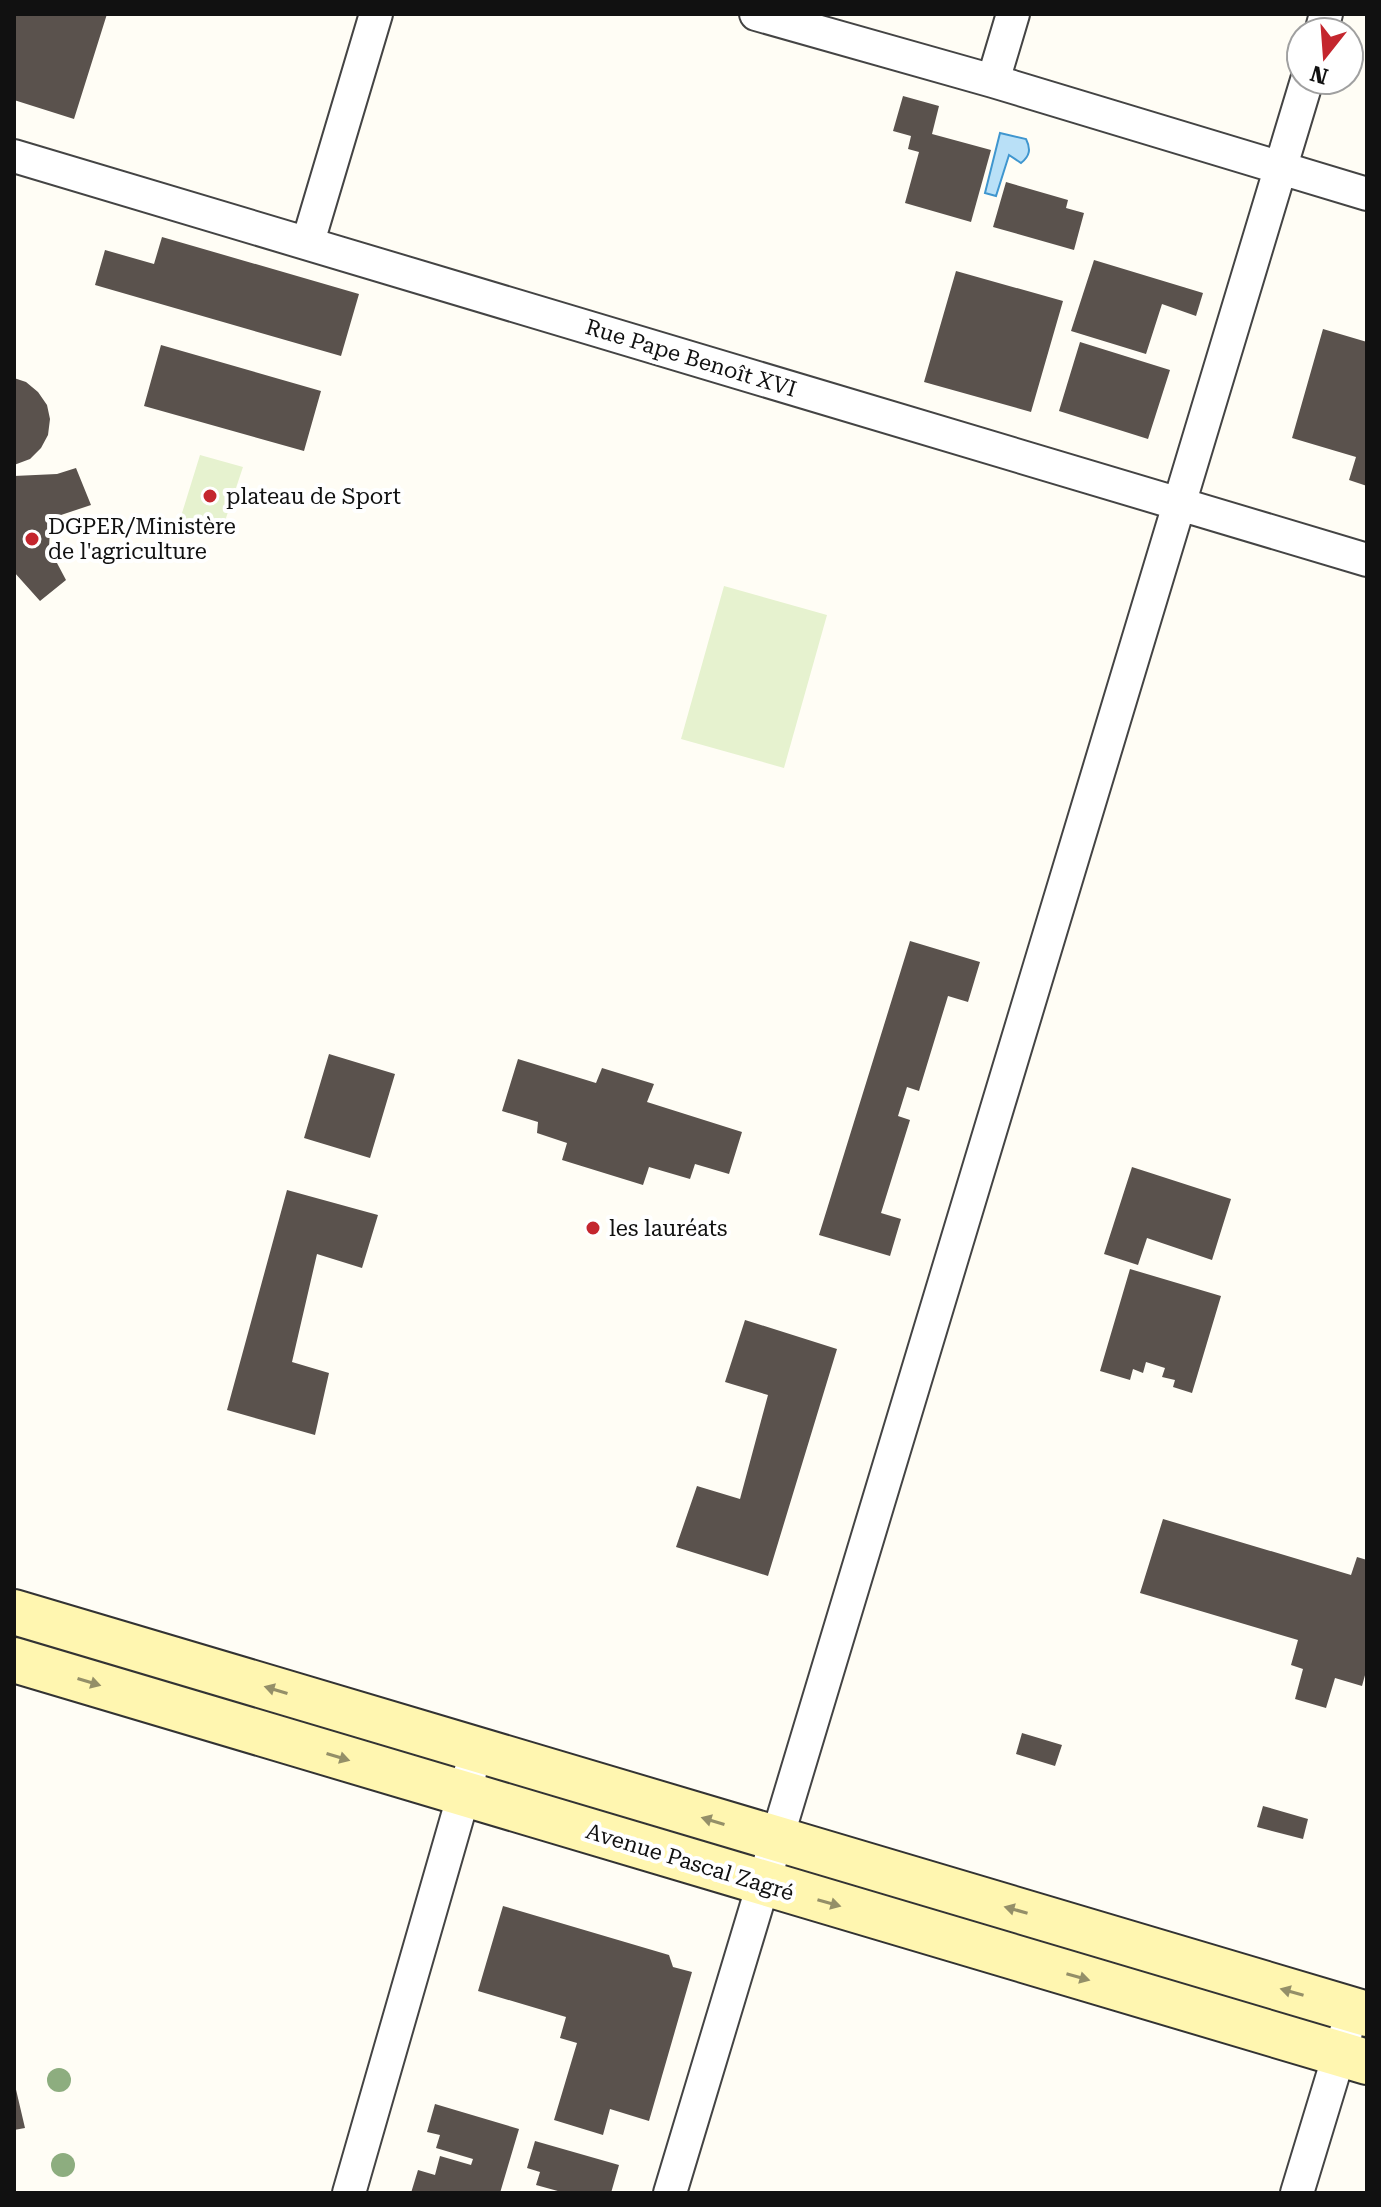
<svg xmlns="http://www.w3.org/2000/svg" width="1381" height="2207" font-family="'Roboto Serif',serif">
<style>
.pitch{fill:#e6f2cf}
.water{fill:#b9e0f7;stroke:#3f96cf;stroke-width:2}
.building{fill:#5a524d}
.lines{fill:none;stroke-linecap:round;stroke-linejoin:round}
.minor-casing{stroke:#444;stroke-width:36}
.secondary-casing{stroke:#333;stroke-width:48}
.minor{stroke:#fff;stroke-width:32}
.secondary{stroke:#fff6b0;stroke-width:44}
.tree{fill:#8dad7f}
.oneway{fill:#948f68}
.poi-dot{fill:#c4262e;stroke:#fff;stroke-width:3}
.labels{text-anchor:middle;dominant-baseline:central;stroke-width:8;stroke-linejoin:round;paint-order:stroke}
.street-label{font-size:22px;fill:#111;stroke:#fff}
.poi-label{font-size:22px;fill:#111;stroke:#fff;text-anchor:start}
</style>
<rect width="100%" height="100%" fill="#fffdf5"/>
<path class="pitch" d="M 200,455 L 243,467 L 220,536 L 178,526 Z
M 724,586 L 827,615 L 784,768 L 681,739 Z"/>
<path class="water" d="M 1000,133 L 1026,139 C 1031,149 1030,156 1021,163 L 1009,155 L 996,196 L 985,193 Z"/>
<path class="building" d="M 14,14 L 107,14 L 74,119 L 14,100 Z
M 903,96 L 939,106 L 932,134 L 991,150 L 971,222 L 905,203 L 919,152 L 908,149 L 911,136 L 893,131 Z
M 1006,182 L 1068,200 L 1066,208 L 1084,213 L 1074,250 L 993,227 Z
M 162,237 L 359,294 L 341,356 L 95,285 L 105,250 L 154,264 Z
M 1094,260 L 1203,293 L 1196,316 L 1162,304 L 1146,354 L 1071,331 Z
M 956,271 L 1063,301 L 1031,412 L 924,382 Z
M 1323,329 L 1367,342 L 1367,486 L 1349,480 L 1356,457 L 1292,438 Z
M 1080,342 L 1170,370 L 1148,439 L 1059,411 Z
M 161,345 L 321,391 L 304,451 L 144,406 Z
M 14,378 L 26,382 L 38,392 L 47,405 L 50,419 L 48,435 L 41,448 L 30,459 L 14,465 Z
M 76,468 L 91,505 L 58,516 L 50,529 L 49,548 L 66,580 L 40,601 L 14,572 L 14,476 L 57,474 Z
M 910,941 L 980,962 L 968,1002 L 948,996 L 919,1091 L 907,1087 L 898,1116 L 910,1120 L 881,1213 L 901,1219 L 890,1256 L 819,1235 Z
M 329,1054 L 395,1074 L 370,1158 L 304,1138 Z
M 518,1059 L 596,1083 L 602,1068 L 654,1084 L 647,1102 L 742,1132 L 729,1174 L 695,1164 L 690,1179 L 649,1167 L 643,1185 L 562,1160 L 567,1143 L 537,1133 L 538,1122 L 502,1111 Z
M 1132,1167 L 1231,1199 L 1212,1260 L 1147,1238 L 1138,1265 L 1104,1254 Z
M 287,1190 L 378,1215 L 362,1268 L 317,1254 L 292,1362 L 329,1373 L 315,1435 L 227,1410 Z
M 1130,1269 L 1221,1296 L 1192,1393 L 1173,1387 L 1175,1380 L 1162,1377 L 1165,1368 L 1146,1362 L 1143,1373 L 1133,1369 L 1130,1380 L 1100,1371 Z
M 745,1320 L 837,1349 L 768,1576 L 676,1547 L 697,1486 L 740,1499 L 768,1395 L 725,1382 Z
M 1163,1519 L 1351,1575 L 1357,1557 L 1367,1560 L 1367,1668 L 1362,1686 L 1335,1678 L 1326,1708 L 1295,1699 L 1303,1669 L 1291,1665 L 1298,1640 L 1140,1593 Z
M 1022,1733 L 1062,1745 L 1055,1766 L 1016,1754 Z
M 1263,1806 L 1308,1819 L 1303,1839 L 1257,1827 Z
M 503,1906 L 669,1955 L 673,1967 L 692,1972 L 649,2121 L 610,2109 L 603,2135 L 554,2120 L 577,2043 L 560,2038 L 566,2017 L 478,1991 Z
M 14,2081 L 25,2128 L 14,2130 Z
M 435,2104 L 519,2129 L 500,2193 L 411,2193 L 418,2170 L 435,2175 L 440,2156 L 471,2165 L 473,2159 L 436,2148 L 440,2135 L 427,2132 Z
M 535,2141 L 619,2165 L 611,2193 L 565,2193 L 536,2185 L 540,2172 L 527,2168 Z"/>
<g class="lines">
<defs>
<path id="minor" d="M 756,14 L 993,81 L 1367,194
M 1321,32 L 1326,14
M 993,81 L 1013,14
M 14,156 L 1367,560
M 308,242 L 376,14
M 349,2193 L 470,1773
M 670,2193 L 1307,80
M 1297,2193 L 1346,2032"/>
<path id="secondary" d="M 14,1612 L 1367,2014
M 14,1660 L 1367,2062"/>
</defs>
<use href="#minor" class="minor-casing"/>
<use href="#secondary" class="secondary-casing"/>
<use href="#minor" class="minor"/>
<use href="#secondary" class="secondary"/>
</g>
<g class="tree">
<circle cx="59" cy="2080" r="12"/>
<circle cx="63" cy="2165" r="12"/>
</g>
<defs><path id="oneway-solid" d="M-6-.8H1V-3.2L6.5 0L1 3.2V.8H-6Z" transform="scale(2)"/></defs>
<g class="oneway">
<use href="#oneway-solid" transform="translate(89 1682) rotate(17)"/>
<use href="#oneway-solid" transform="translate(276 1690) rotate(-163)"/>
<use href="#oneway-solid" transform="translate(338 1757) rotate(17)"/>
<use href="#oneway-solid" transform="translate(713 1821) rotate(-163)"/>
<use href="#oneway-solid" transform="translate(829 1903) rotate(16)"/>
<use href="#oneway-solid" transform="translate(1016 1910) rotate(-164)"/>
<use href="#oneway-solid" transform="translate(1078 1977) rotate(16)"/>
<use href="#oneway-solid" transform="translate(1292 1992) rotate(-164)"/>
</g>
<g class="poi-dot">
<circle cx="210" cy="496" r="8"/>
<circle cx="32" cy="539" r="8"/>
<circle cx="593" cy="1228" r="8"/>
</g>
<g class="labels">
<g class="street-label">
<text transform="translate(691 358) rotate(17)">Rue Pape Benoît XVI</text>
<text transform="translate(690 1862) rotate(17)">Avenue Pascal Zagré</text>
</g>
<g class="poi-label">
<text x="226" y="496">plateau de Sport</text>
<text x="48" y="526">DGPER/Ministère<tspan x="48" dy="25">de l'agriculture</tspan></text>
<text x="609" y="1228">les lauréats</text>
</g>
</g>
<rect width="1381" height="2207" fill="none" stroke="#111111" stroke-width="32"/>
<g transform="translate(1325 56) rotate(197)"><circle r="38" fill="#ffffff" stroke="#a0a0a0" stroke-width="2"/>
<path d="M0-6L14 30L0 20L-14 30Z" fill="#c4262e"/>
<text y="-12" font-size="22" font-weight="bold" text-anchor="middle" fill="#111111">N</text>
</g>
</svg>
